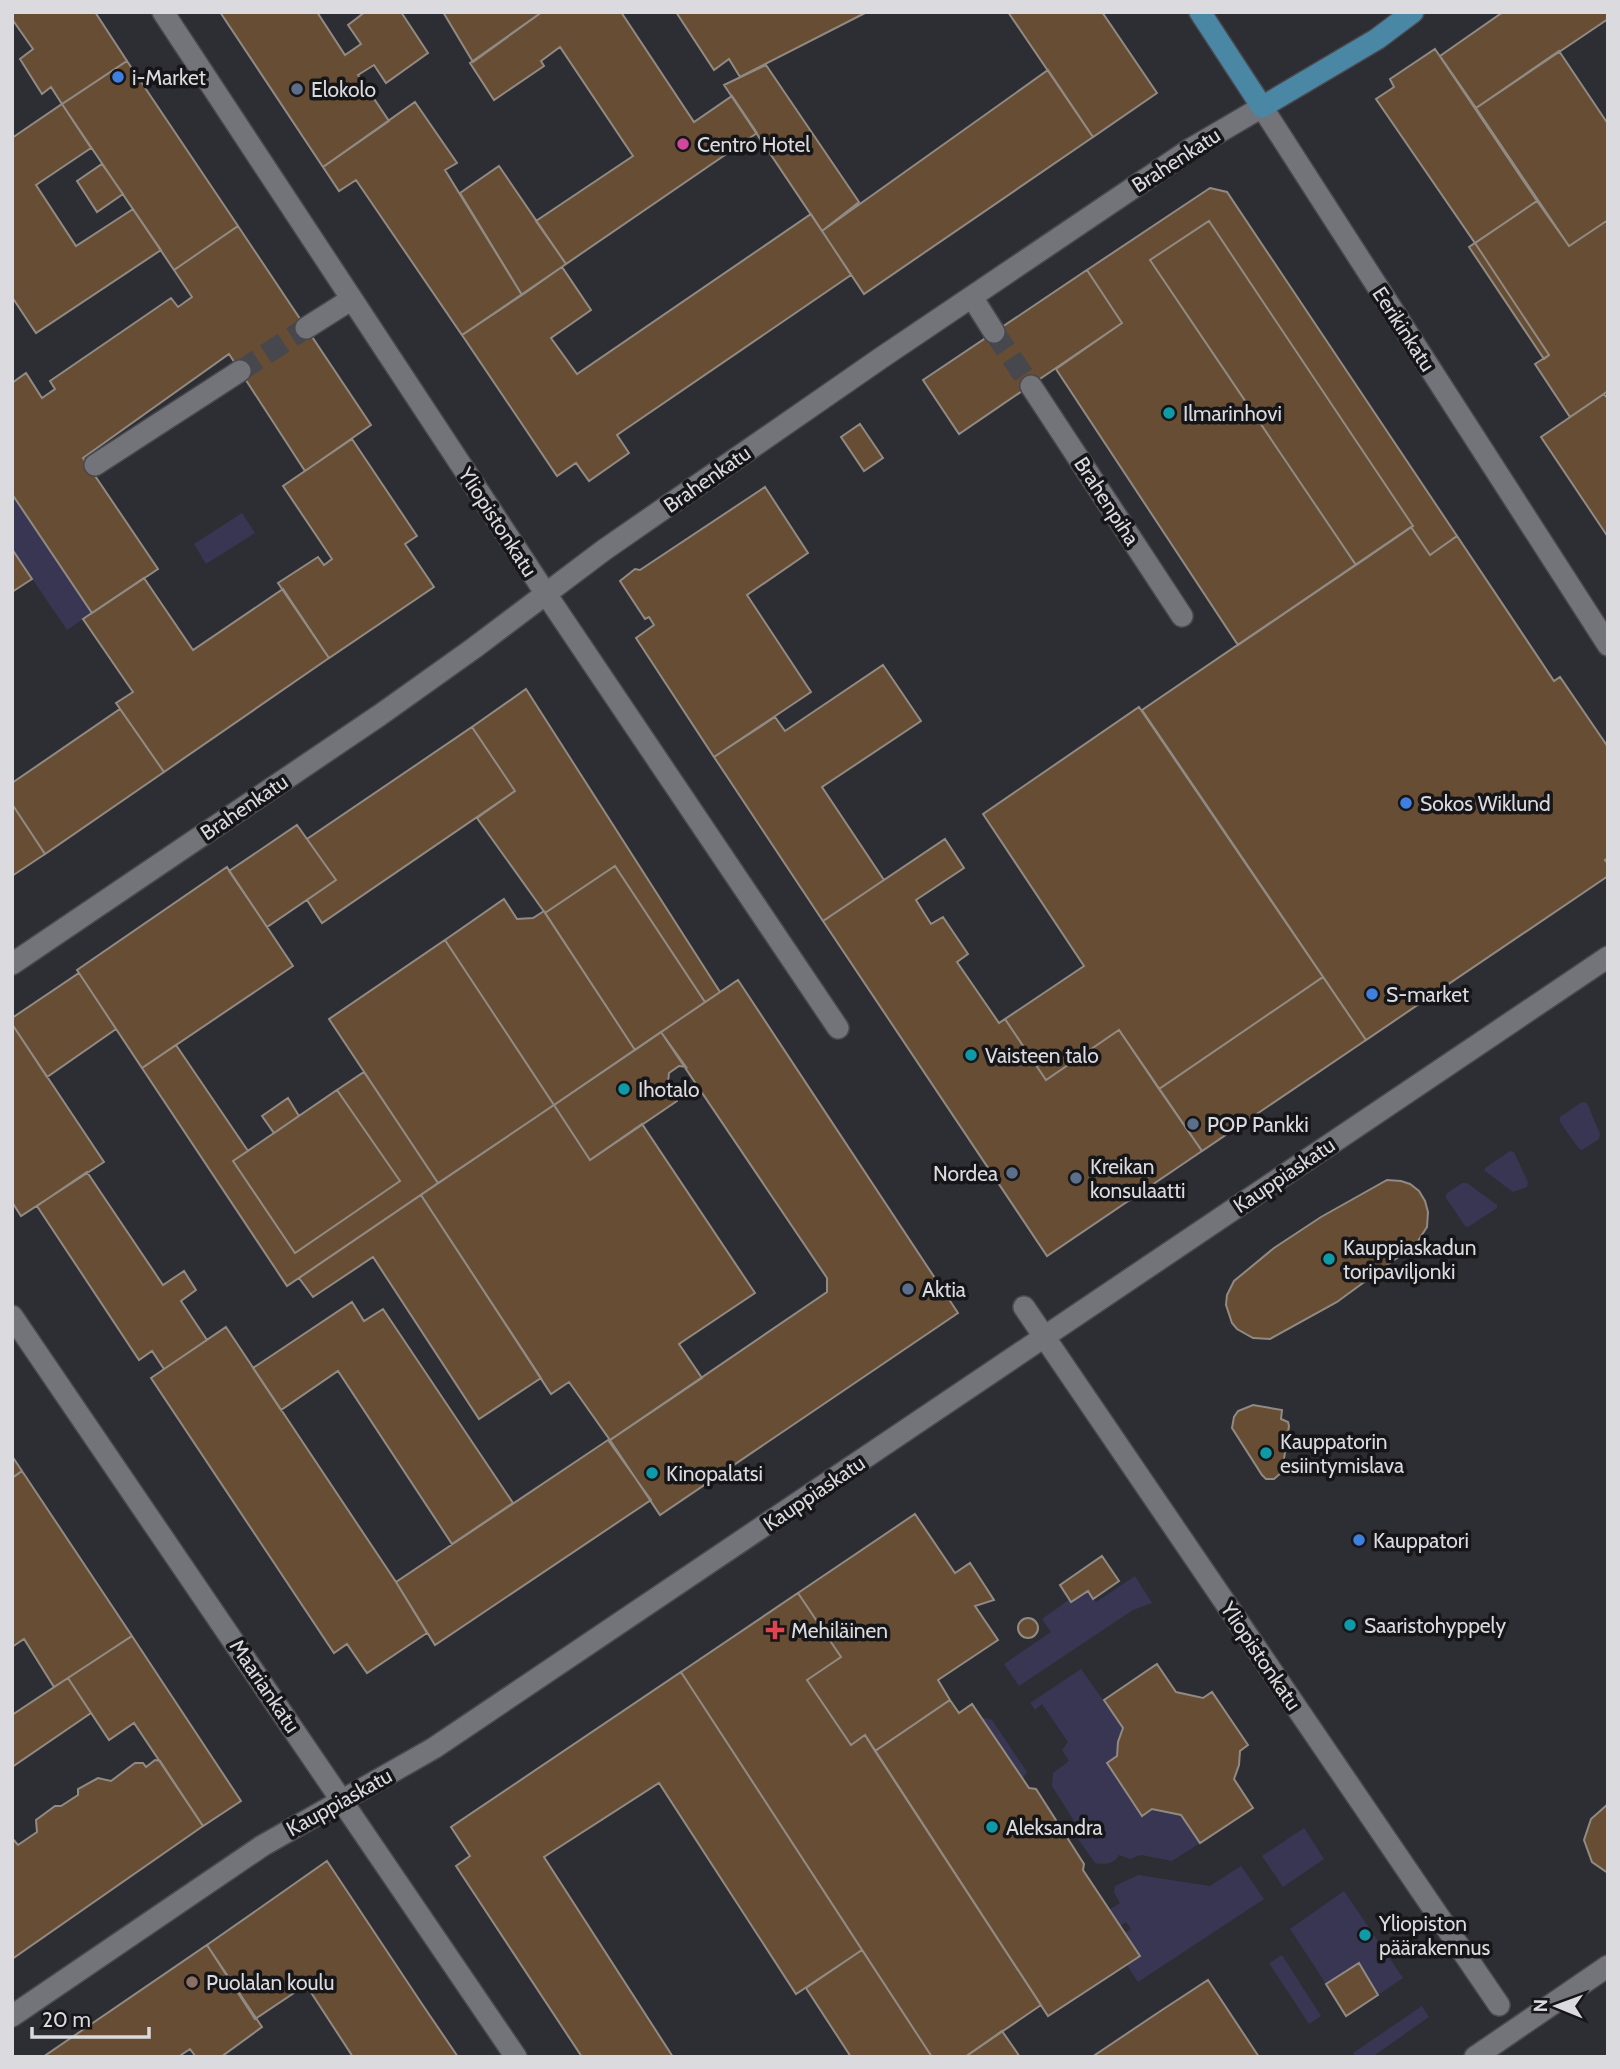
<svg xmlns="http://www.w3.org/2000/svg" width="1620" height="2069" font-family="Cabin,sans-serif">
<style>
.green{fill:#393653}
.building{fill:#674d34;stroke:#908a83;stroke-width:2}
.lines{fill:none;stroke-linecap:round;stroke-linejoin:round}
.minor-tunnel{stroke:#47474e;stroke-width:21;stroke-dasharray:21 10;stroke-linecap:butt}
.minor-casing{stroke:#49484e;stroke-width:24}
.major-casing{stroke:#49484e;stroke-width:24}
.minor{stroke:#73737a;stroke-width:21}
.major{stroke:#4987a5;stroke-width:21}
.shop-dot{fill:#3f7fe0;stroke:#161619;stroke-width:2.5}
.service-dot{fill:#5c6f8a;stroke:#161619;stroke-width:2.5}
.hotel-dot{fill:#d1479c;stroke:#161619;stroke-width:2.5}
.culture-dot{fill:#0f9aa8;stroke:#161619;stroke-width:2.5}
.health-dot{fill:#e0444e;stroke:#161619;stroke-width:2.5}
.education-dot{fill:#8d6e63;stroke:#161619;stroke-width:2.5}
.labels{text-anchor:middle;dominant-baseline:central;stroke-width:7;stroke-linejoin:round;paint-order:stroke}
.poi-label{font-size:21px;fill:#dadadf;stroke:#161619;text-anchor:start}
.street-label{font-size:21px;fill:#dadadf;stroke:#161619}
</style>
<rect width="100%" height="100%" fill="#2d2d34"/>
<path class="green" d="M 12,494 L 92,613 L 67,630 L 12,549 Z
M 242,513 L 255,533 L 206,564 L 194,544 Z
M 1582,1102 L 1587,1103 L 1600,1134 L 1599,1139 L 1582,1150 L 1579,1149 L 1560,1122 L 1560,1117 Z
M 1510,1151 L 1514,1152 L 1528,1182 L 1527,1187 L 1513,1192 L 1485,1171 L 1485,1168 Z
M 1462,1183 L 1467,1183 L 1497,1205 L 1497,1208 L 1468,1227 L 1465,1226 L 1446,1198 L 1446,1194 Z
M 1135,1576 L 1152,1603 L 1133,1610 L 1019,1686 L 1004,1664 L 1051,1632 L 1042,1619 L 1070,1599 L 1088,1591 L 1096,1602 Z
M 1081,1669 L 1123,1728 L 1118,1742 L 1117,1756 L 1107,1763 L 1141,1816 L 1152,1809 L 1181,1815 L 1200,1843 L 1172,1861 L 1141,1855 L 1130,1859 L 1119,1855 C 1114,1864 1105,1865 1095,1863 L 1078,1839 L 1079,1829 L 1052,1786 L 1053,1773 L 1069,1761 L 1062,1750 L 1068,1742 L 1042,1704 L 1035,1710 L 1030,1703 Z
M 981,1717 L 992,1720 L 1027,1772 L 1023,1778 Z
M 1304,1828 L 1324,1859 L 1283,1887 L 1262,1856 Z
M 1241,1866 L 1264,1899 L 1138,1982 L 1127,1965 L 1140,1956 L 1125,1933 L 1131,1929 L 1126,1922 L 1120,1926 L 1109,1910 L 1120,1903 L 1114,1893 L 1115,1886 L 1138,1875 L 1210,1886 Z
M 1344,1891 L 1403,1978 L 1378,1995 L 1359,1963 L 1326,1984 L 1290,1929 Z
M 1282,1955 L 1321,2016 L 1309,2024 L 1269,1963 Z
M 1422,2006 L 1429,2017 L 1372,2057 L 1356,2057 L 1353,2053 Z"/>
<path class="building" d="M 12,12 L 95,12 L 127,61 L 62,104 L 51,87 L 42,94 L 20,59 L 33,49 L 12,19 Z
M 220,12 L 317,12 L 345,55 L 361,44 L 348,25 L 365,12 L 401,12 L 428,53 L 386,83 L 374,65 L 358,75 L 389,121 L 323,167 Z
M 443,12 L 542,12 L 473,62 Z
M 542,12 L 621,12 L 694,122 L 732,96 L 757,133 L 566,264 L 536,221 L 633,156 L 560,47 L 541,61 L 544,66 L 494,100 L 470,63 Z
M 676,12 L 867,12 L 740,77 L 729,59 L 714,70 Z
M 1008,12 L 1102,12 L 1157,93 L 1093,137 Z
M 1503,12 L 1608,12 L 1608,19 L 1476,108 L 1440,56 Z
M 1435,49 L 1537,201 L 1475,243 L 1376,99 L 1394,87 L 1390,79 Z
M 1559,51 L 1608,124 L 1608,220 L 1569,246 L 1476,108 Z
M 127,61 L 238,226 L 174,270 L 62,104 Z
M 766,65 L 859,202 L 822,231 L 724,85 Z
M 1048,70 L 1093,137 L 864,294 L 822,231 Z
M 415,102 L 457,163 L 445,170 L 522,295 L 462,335 L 356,180 L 339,191 L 323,167 Z
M 62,104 L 91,148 L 36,185 L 76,246 L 133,209 L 161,250 L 36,333 L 12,297 L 12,138 Z
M 102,164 L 123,194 L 97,212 L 77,181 Z
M 499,166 L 566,264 L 522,295 L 460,193 Z
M 1210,188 L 1227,192 L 1457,536 L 1430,555 L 1411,527 L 1413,526 L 1209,221 L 1150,260 L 1356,565 L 1238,645 L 1056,369 L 1122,323 L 1087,270 Z
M 1537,201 L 1569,246 L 1608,220 L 1608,391 L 1570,417 L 1535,364 L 1549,355 L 1475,243 Z
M 811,214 L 851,275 L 617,435 L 629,453 L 589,481 L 576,463 L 557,476 L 462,335 L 562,267 L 591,310 L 551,338 L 577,374 Z
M 1209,221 L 1413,526 L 1356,565 L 1150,260 Z
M 238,226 L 371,425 L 305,471 L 229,354 L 83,458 L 158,569 L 92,613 L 12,494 L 12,383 L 26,373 L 42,398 L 55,389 L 50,381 L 171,298 L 178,307 L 192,297 L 174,270 Z
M 1475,243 L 1549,355 L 1544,359 L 1469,247 Z
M 1087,270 L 1122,323 L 959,434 L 923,380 Z
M 1604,394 L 1608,399 L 1608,537 L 1541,437 Z
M 860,424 L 883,458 L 864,471 L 841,437 Z
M 352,439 L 417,536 L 405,544 L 434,587 L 329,658 L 278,583 L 318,557 L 324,565 L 332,559 L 283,486 Z
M 765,487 L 808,553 L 747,595 L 811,692 L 714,757 L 636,638 L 654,625 L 649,617 L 645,619 L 620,581 L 635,569 L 640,570 Z
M 1411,527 L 1430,555 L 1457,536 L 1554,681 L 1560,677 L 1608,747 L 1608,858 L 1605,860 L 1608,864 L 1608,876 L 1366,1040 L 1142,710 Z
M 12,549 L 32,579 L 12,592 Z
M 144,578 L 193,650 L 283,589 L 329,658 L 164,772 L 116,703 L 133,692 L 83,619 Z
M 883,665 L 921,721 L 822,787 L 884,880 L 823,921 L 714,757 L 775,717 L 785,731 Z
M 526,689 L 720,992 L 705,1002 L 615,866 L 545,913 L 477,818 L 515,791 L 472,727 Z
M 1139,707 L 1323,977 L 1159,1089 L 1119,1030 L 1046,1080 L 1005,1019 L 1084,966 L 983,814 Z
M 120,709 L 164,772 L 45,854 L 12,804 L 12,783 Z
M 472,727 L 515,791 L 322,923 L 307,900 L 336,880 L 307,839 Z
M 12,804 L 45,854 L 12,876 Z
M 297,825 L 336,880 L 267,927 L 229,871 Z
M 945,839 L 964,868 L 916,900 L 931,924 L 943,917 L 968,954 L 957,962 L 999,1023 L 1005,1019 L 1046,1080 L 1119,1030 L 1202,1151 L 1047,1256 L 823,921 Z
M 615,866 L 705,1002 L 635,1050 L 545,913 Z
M 227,867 L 293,966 L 142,1068 L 77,970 Z
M 504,899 L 517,919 L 533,918 L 544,911 L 635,1050 L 554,1105 L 445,940 Z
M 445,940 L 554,1105 L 438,1183 L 329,1019 Z
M 79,973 L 116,1029 L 47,1077 L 12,1024 L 12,1018 Z
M 1323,977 L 1366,1040 L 1202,1151 L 1159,1089 Z
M 738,980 L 958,1313 L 660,1515 L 610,1440 L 827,1292 L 827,1278 L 661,1032 Z
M 12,1024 L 104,1162 L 21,1216 L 12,1202 Z
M 661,1032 L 686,1067 L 679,1066 L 669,1073 L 668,1082 L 677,1097 L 677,1101 L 590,1160 L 554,1105 Z
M 176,1045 L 248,1151 L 233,1161 L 295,1253 L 400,1181 L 337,1090 L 364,1072 L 438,1183 L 287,1286 L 142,1068 Z
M 337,1090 L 400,1181 L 295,1253 L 233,1161 Z
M 288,1098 L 299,1116 L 274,1133 L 262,1116 Z
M 554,1105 L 590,1160 L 642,1124 L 755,1293 L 679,1344 L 702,1378 L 610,1440 L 569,1382 L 551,1394 L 421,1195 Z
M 87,1172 L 163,1285 L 184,1271 L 196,1290 L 181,1301 L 207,1340 L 164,1369 L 152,1351 L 139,1360 L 37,1206 Z
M 1387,1180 L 1401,1181 L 1410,1184 L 1419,1191 L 1425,1201 L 1428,1212 L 1427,1227 L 1416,1244 L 1337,1302 L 1270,1339 L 1253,1338 L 1237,1329 L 1232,1323 L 1226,1305 L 1227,1295 L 1234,1281 L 1274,1248 L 1321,1217 Z
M 421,1195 L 541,1378 L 479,1419 L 373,1257 L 313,1297 L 299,1278 Z
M 352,1302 L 364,1321 L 383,1309 L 513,1503 L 452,1544 L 338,1371 L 281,1410 L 253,1368 Z
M 226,1327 L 396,1582 L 427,1633 L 367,1673 L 347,1644 L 334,1653 L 151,1378 Z
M 1253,1405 L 1282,1410 L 1281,1419 L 1288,1422 L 1289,1426 L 1282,1472 L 1274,1479 L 1266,1479 L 1262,1475 L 1232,1428 L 1234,1417 L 1238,1411 Z
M 608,1440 L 651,1500 L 435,1645 L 396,1582 Z
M 12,1456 L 22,1471 L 12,1478 Z
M 22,1471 L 132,1636 L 54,1687 L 24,1639 L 12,1647 L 12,1478 Z
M 915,1514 L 955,1573 L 970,1563 L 972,1566 L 994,1600 L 975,1606 L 998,1640 L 938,1680 L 950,1700 L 875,1751 L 865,1735 L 851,1745 L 807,1680 L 841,1657 L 798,1593 Z
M 1102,1556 L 1119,1581 L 1093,1599 L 1088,1591 L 1071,1602 L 1060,1585 Z
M 798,1593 L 841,1657 L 807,1680 L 851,1745 L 865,1735 L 1041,2005 L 965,2057 L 932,2057 L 681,1672 Z
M1018 1628a10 10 0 1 1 20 0a10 10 0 1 1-20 0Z
M 132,1636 L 241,1801 L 203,1826 L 134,1723 L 109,1740 L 68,1678 Z
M 1157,1664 L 1176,1692 L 1203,1698 L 1212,1692 L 1248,1745 L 1240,1751 L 1239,1765 L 1234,1779 L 1253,1808 L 1200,1843 L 1181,1815 L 1152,1809 L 1142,1816 L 1107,1763 L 1117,1756 L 1118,1742 L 1123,1728 L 1104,1700 Z
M 681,1672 L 862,1950 L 796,1994 L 659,1783 L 544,1857 L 673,2057 L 582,2057 L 456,1866 L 470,1856 L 451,1827 Z
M 68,1678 L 91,1713 L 12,1767 L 12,1715 Z
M 950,1700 L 959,1713 L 972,1704 L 1029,1788 L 1036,1789 L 1084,1864 L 1083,1870 L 1140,1956 L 1048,2016 L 875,1751 Z
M 155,1760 L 160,1761 L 203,1826 L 12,1959 L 12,1838 L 18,1845 L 37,1832 L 36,1820 L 55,1806 L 61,1806 L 78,1795 L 78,1789 L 98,1778 L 111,1781 L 135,1763 L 143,1763 L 146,1767 Z
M 1608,1804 L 1608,1873 L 1592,1862 L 1584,1840 L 1591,1819 Z
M 327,1861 L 422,2004 L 458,2057 L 353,2057 L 310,1991 L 297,1991 L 255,2019 L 207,1945 Z
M 207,1945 L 262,2027 L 221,2057 L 196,2057 L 190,2049 L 178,2057 L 43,2057 Z
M 862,1950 L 932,2057 L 851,2057 L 806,1988 Z
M 1359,1963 L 1378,1995 L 1346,2016 L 1326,1984 Z
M 1208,1980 L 1259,2057 L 1092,2057 L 1162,2010 Z
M 1002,2031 L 1020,2057 L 965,2057 Z"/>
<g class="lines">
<path class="minor-tunnel" d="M 994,332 L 1031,386
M 240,371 L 306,328"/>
<defs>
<path id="minor" d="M 163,12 L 546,594 L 838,1028
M 972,297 L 994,332
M 306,328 L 352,299
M 1031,386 L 1182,616
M 95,465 L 240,371
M 12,964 L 380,715 L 474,648 L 604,550 L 881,358 L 1192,148 L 1262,107 L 1608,645
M 1024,1307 L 1499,2005
M 12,1316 L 516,2057
M 12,2016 L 262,1846 L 434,1748 L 1608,957
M 1475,2057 L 1608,1966"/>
<path id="major" d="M 1200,12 L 1262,107 L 1377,39 L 1413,12"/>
</defs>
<use href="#minor" class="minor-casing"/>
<use href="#major" class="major-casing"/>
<use href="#minor" class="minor"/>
<use href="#major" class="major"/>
</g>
<g class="shop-dot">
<circle cx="118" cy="77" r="7"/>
<circle cx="1406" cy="803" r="7"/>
<circle cx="1372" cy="994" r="7"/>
<circle cx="1359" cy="1540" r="7"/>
</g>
<g class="service-dot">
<circle cx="297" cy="89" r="7"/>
<circle cx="1193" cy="1124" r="7"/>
<circle cx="1012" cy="1173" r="7"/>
<circle cx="1076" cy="1178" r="7"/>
<circle cx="908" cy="1289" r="7"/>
</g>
<circle class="hotel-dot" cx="683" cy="144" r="7"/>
<g class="culture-dot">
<circle cx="1169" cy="413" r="7"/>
<circle cx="971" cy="1055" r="7"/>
<circle cx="624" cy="1089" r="7"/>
<circle cx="1329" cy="1259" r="7"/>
<circle cx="1266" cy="1453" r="7"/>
<circle cx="652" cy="1473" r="7"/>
<circle cx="1350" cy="1625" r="7"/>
<circle cx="992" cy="1827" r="7"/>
<circle cx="1365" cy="1935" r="7"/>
</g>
<path class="health-dot" d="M771.5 1619.5h7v7h7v7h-7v7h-7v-7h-7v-7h7z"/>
<circle class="education-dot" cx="192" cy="1982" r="7"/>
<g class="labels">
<g class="poi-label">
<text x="132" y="77">i-Market</text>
<text x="311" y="89">Elokolo</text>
<text x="697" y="144">Centro Hotel</text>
<text x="1183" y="413">Ilmarinhovi</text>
<text x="1420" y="803">Sokos Wiklund</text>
<text x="1386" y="994">S-market</text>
<text x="985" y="1055">Vaisteen talo</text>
<text x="638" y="1089">Ihotalo</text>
<text x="1207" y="1124">POP Pankki</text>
<text x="1090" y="1166">Kreikan<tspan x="1090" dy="24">konsulaatti</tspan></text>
<text x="998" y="1173" text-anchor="end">Nordea</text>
<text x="1343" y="1247">Kauppiaskadun<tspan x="1343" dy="24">toripaviljonki</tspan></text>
<text x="922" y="1289">Aktia</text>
<text x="1280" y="1441">Kauppatorin<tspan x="1280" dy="24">esiintymislava</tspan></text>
<text x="666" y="1473">Kinopalatsi</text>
<text x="1373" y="1540">Kauppatori</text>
<text x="1364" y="1625">Saaristohyppely</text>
<text x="791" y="1630">Mehiläinen</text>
<text x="1006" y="1827">Aleksandra</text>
<text x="1379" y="1923">Yliopiston<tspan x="1379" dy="24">päärakennus</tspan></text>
<text x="206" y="1982">Puolalan koulu</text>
</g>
<g class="street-label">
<text transform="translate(1176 160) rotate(-33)">Brahenkatu</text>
<text transform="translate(1404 329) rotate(57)">Eerikinkatu</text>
<text transform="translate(707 479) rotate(-35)">Brahenkatu</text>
<text transform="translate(1107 501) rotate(57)">Brahenpiha</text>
<text transform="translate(498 522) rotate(57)">Yliopistonkatu</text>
<text transform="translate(244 807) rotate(-34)">Brahenkatu</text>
<text transform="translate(1284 1175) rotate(-34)">Kauppiaskatu</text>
<text transform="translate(814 1493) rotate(-34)">Kauppiaskatu</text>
<text transform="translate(1261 1656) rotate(56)">Yliopistonkatu</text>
<text transform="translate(265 1686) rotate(56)">Maariankatu</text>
<text transform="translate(339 1802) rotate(-29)">Kauppiaskatu</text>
</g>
</g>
<rect width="1620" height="2069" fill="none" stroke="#dadadf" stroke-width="28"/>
<g transform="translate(1557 2006) rotate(271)" stroke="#161619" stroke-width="5" paint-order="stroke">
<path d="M0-5L12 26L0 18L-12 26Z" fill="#dadadf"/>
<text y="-10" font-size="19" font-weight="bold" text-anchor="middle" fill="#dadadf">N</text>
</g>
<path d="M32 2027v10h117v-10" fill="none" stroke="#dadadf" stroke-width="3.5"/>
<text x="42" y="2027" font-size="21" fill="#dadadf" stroke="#161619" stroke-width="5" paint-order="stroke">20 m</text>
</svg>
